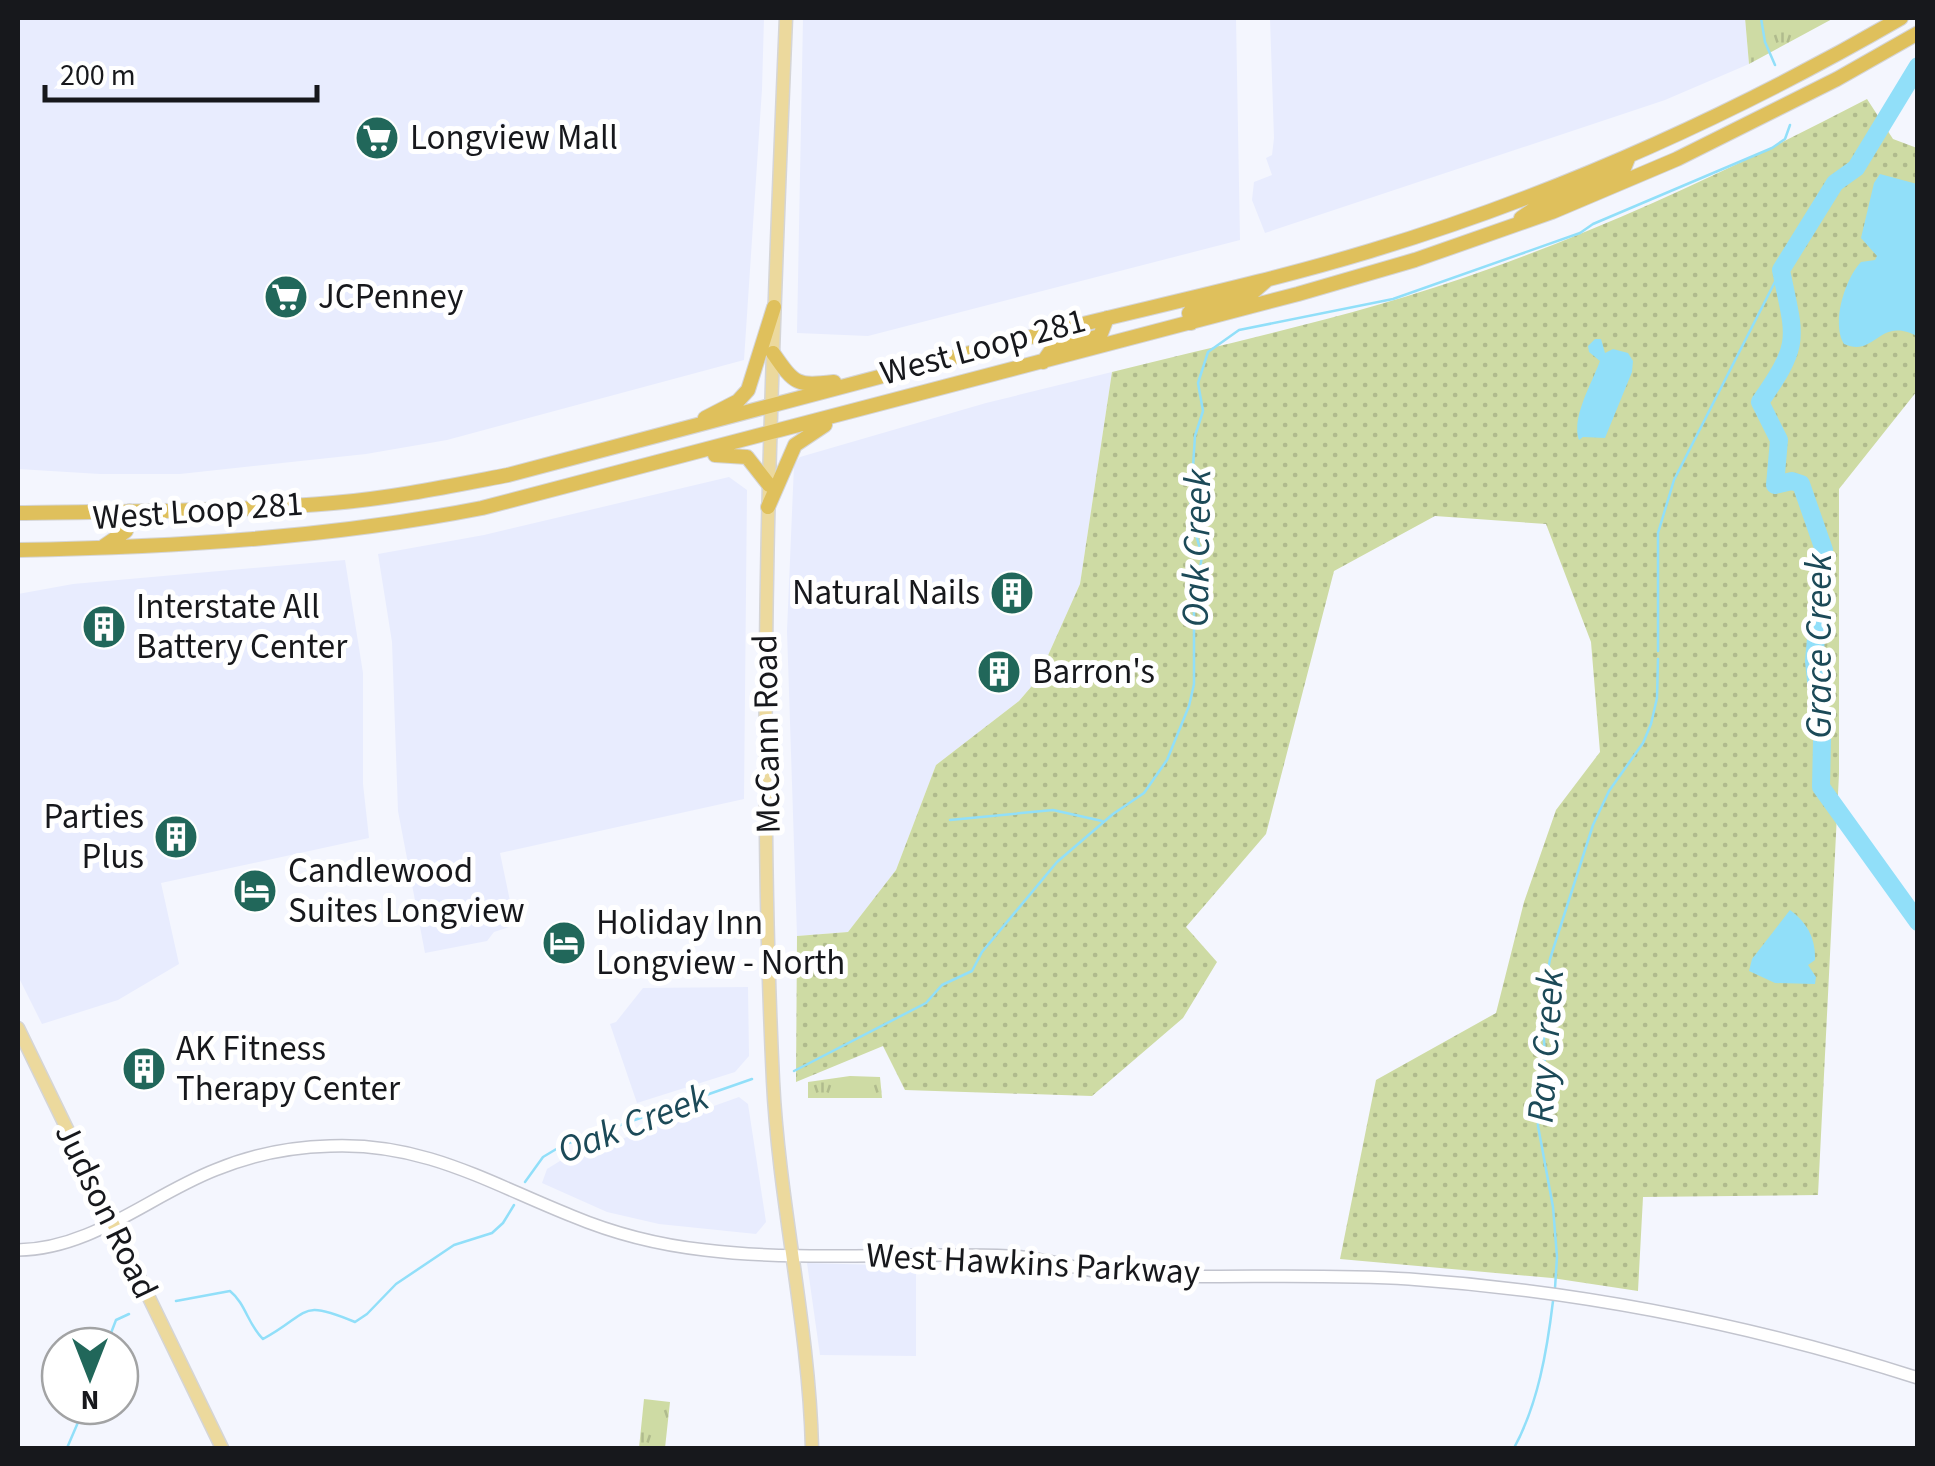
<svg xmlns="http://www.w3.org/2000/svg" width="1935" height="1466" font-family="'Source Sans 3',sans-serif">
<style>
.built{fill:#e8ecfe}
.grass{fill:url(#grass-dots)}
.park{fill:url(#park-tufts)}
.water{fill:#91dff9}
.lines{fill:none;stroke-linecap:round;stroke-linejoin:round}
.stream{stroke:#91dff9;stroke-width:2.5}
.river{stroke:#91dff9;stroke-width:18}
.secondary-casing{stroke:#c2c4ce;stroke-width:14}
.primary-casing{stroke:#d5d5d6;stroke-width:15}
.highway-casing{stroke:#d5d5d6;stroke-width:16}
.secondary{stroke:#fff;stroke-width:11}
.primary{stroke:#ecd99d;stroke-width:12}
.highway{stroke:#dfc05c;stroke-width:14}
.labels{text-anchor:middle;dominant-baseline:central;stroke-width:10;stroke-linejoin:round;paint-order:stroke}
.poi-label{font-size:35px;fill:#17181c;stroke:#fff;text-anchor:start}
.street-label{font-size:35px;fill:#17181c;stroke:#fff}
.water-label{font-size:38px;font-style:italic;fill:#1c4a58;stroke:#fff}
</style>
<defs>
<pattern id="grass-dots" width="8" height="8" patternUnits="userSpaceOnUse" patternTransform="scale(2.5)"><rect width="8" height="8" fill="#cedba4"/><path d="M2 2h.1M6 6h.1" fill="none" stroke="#b0bb8d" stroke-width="1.8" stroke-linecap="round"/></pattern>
<pattern id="park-tufts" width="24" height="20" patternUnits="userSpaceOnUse" patternTransform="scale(2.5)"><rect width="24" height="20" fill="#cedba4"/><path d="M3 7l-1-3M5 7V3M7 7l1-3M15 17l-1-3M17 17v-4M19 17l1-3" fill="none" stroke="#b0bb8d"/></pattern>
</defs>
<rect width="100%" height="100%" fill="#f4f6fe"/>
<path class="built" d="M 18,18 L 764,18 L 762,89 L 744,360 L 447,440 L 366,454 L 180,474 L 100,474 L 18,469 Z
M 803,18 L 1236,18 L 1240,240 L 868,336 L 797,333 Z
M 1270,18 L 1745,18 L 1749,64 L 1665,100 L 1265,233 L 1252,200 L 1254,182 L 1272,175 L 1266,158 L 1272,155 L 1274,138 Z
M 1112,372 L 1080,584 L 1037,680 L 1019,701 L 936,765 L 896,870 L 848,932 L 797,936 L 787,631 L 794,465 L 800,457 L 986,403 Z
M 729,477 L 747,490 L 744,799 L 500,853 L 515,925 L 494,932 L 487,941 L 425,953 L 398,811 L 392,642 L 378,554 L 484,535 Z
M 345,560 L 363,673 L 363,784 L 369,838 L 161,883 L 179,964 L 118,1000 L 42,1024 L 18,976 L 18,594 L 73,584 Z
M 748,987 L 749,1056 L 735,1072 L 637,1103 L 610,1024 L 616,1022 L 643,988 Z
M 739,1097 L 748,1104 L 766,1222 L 756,1234 L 659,1224 L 607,1212 L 542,1183 L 547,1169 L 560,1161 Z
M 807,1263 L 916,1266 L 916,1356 L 820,1355 Z"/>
<path class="grass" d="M 1867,99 L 1893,139 L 1917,148 L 1917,391 L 1839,489 L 1839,774 L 1818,1195 L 1643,1197 L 1638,1291 L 1552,1278 L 1340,1259 L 1376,1080 L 1496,1013 L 1524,902 L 1556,810 L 1600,752 L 1591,642 L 1546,524 L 1435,516 L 1334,571 L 1266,834 L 1186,927 L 1217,962 L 1183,1018 L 1092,1096 L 905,1090 L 883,1046 L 796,1082 L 797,936 L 848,932 L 896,870 L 936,765 L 1019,701 L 1037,680 L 1080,584 L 1112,372 C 1236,341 1365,314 1486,270 C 1617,223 1744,163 1867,99 Z"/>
<path class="park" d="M 1745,18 L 1834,18 L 1749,64 Z
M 850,1076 L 880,1077 L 882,1098 L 808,1098 L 808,1082 Z
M 644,1399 L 670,1402 L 665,1448 L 639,1448 Z"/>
<path class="water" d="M 1880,174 L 1917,184 L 1917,336 C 1878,316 1876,358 1844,344 C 1831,323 1845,279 1861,262 L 1875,260 L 1877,256 L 1861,238 L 1874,183 Z
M 1595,339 L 1601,339 L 1605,353 L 1613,349 L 1628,353 L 1633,361 L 1632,372 L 1605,438 L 1583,437 L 1579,440 C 1571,418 1592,383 1600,361 L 1589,352 L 1588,346 Z
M 1790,910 C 1807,922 1816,939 1815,960 L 1808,965 L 1816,977 L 1815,984 L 1775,983 L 1749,971 L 1752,959 Z"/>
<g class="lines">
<path class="stream" d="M 1761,18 L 1765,42 L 1775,65
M 1658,651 L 1658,533 L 1674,480 L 1781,270
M 950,820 L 1053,810 L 1102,821
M 794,1071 L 926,1003 L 942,985 L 972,971 L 982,952 L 1057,862 L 1113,814 L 1144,793 L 1167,760 L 1189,706 L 1194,684 L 1194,606 L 1202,556 L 1190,513 L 1195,436 L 1203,411 L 1198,383 L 1208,352 L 1239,330 L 1393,299 L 1580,233 L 1593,224 L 1772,148 L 1785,139 L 1790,125
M 525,1182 L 543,1157 L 563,1145 L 752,1079
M 1555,1288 L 1557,1257 L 1553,1207 L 1538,1126 L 1538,1100 L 1545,1058 L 1542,1005 L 1550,959 L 1593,825 L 1609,791 L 1643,743 L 1651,724 L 1657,698 L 1658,659
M 176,1301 L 230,1291 C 246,1304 248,1325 263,1339 C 311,1313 298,1298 355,1322 L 367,1314 L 396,1284 L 454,1245 L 492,1233 L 503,1223 L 514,1205
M 106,1346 L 116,1320 L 129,1314
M 67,1448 L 85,1406
M 1514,1448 C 1538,1404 1547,1351 1553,1301"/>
<path class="river" d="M 1918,66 L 1856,168 L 1835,183 L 1781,270 C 1795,339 1802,342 1760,402 L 1779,440 L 1775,485 L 1792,481 L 1801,484 L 1824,550 L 1814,661 L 1822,740 L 1821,787 L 1918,922"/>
<defs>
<path id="secondary" d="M 18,1250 C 92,1249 149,1196 215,1170 C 251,1155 292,1147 330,1146 C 424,1142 489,1183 572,1216 C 615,1234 659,1245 705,1250 C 802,1262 910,1252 1009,1256 C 1048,1257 1085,1273 1124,1275 C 1219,1279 1314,1273 1409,1279 C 1581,1291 1753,1325 1918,1378"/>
<path id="primary" d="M 786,18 C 771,372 756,727 773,1081 C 779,1204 809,1325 812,1448
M 18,1028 L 222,1448"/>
<path id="highway" d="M 1521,218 L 1537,207 L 1623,171 L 1629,156
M 1191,323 L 1189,313 L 1193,308 L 1252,293 L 1267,280
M 773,353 C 795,385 797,386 834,382
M 1043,362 L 1052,349 L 1100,336 L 1107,318
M 705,418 L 738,401 L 748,390 L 774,307
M 715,455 L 747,457 L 769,485
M 768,507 L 795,445 L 825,425
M 18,513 C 123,511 228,512 333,503 C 392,498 450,486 508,475 C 678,431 848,384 1019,340 C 1135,310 1254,286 1370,251 C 1556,195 1733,115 1901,18
M 104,546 L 126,531 L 130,511
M 18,550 C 173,547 329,538 482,508 L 1298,294 L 1415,260 L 1552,212 L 1677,159 L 1837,79 L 1918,33"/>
</defs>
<use href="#secondary" class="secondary-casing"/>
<use href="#primary" class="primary-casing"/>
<use href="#highway" class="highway-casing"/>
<use href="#secondary" class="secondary"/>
<use href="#primary" class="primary"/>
<use href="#highway" class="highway"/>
</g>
<defs>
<symbol id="supermarket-disc" viewBox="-11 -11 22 22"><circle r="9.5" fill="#21675a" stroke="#fff"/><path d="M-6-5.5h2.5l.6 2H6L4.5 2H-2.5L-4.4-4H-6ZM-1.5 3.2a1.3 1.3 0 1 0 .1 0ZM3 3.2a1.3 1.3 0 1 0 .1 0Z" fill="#fff"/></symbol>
<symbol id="building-disc" viewBox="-11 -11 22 22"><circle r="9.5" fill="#21675a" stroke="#fff"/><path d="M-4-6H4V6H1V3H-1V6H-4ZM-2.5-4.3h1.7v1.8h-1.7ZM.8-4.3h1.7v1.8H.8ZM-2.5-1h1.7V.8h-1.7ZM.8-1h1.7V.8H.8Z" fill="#fff"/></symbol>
<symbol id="hotel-disc" viewBox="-11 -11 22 22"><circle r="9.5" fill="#21675a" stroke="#fff"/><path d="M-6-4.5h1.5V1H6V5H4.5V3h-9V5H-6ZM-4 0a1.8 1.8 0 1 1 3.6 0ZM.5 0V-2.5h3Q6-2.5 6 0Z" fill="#fff"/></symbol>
</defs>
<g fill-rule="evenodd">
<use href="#supermarket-disc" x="352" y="113" width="50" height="50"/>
<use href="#supermarket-disc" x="261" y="272" width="50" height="50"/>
<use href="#building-disc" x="987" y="568" width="50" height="50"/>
<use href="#building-disc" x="79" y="602" width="50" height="50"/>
<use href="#building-disc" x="974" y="647" width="50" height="50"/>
<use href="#building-disc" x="151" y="812" width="50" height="50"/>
<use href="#hotel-disc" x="230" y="866" width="50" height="50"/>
<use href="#hotel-disc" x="539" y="918" width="50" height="50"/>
<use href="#building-disc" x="119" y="1044" width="50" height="50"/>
</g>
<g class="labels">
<g class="poi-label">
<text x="410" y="138">Longview Mall</text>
<text x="318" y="297">JCPenney</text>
<text x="980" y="593" text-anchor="end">Natural Nails</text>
<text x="136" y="607">Interstate All<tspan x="136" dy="40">Battery Center</tspan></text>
<text x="1032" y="672">Barron's</text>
<text x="144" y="817" text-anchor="end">Parties<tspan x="144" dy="40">Plus</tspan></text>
<text x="288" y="871">Candlewood<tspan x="288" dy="40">Suites Longview</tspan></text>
<text x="596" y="923">Holiday Inn<tspan x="596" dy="40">Longview - North</tspan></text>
<text x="176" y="1049">AK Fitness<tspan x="176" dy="40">Therapy Center</tspan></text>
</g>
<g class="street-label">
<text transform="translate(983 347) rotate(-15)">West Loop 281</text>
<text transform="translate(198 511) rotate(-4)">West Loop 281</text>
<text transform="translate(767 734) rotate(-91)">McCann Road</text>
<text transform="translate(106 1211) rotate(64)">Judson Road</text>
<text transform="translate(1033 1264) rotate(3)">West Hawkins Parkway</text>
</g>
<g class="water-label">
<text transform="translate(1197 548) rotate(-89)">Oak Creek</text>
<text transform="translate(1819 646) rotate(-90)">Grace Creek</text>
<text transform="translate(1546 1046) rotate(-86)">Ray Creek</text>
<text transform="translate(633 1124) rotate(-21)">Oak Creek</text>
</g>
</g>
<rect width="1935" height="1466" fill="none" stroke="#17181c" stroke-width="40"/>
<g transform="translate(90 1376) rotate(180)"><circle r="48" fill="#ffffff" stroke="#a2a3a4" stroke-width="2.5"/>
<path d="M0-8L18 38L0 25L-18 38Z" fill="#21675a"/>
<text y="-15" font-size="28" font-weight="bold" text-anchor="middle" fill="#17181c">N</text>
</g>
<path d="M45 85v15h272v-15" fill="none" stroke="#17181c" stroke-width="5"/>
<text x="60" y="85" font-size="30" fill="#17181c" stroke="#ffffff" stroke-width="8" paint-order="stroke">200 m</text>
</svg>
